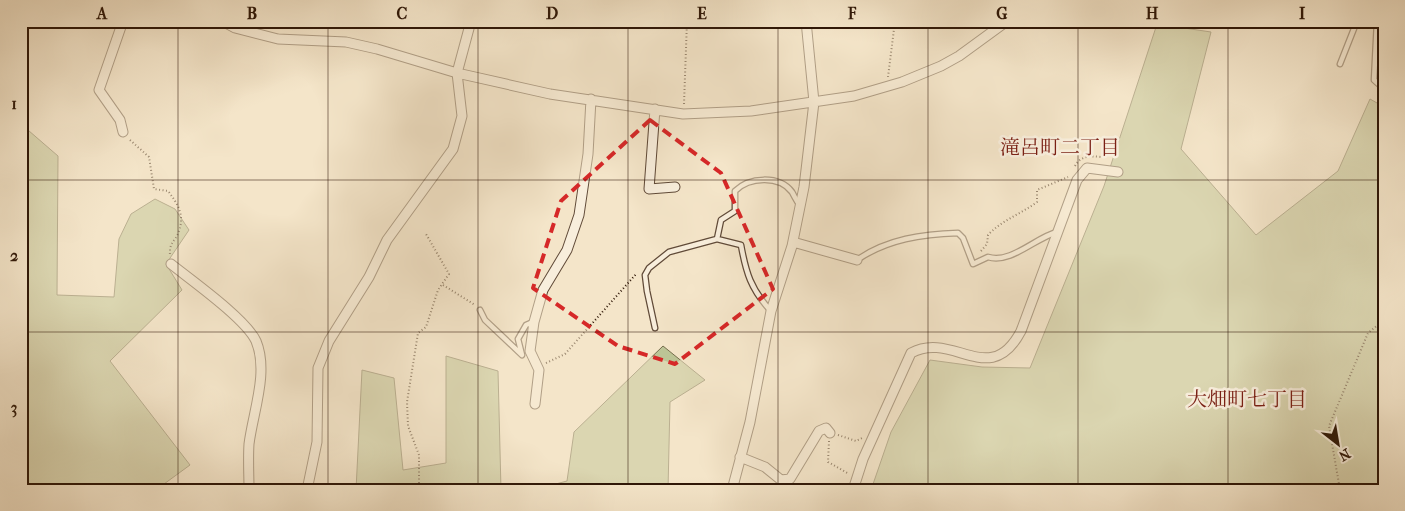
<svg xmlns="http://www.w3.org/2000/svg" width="1405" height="511" font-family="'IM FELL French Canon','Noto Serif JP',serif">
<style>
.green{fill:#bcc496;stroke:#766e4e}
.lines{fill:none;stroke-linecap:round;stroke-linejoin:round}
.service-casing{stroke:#604a38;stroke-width:7}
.minor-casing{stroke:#604a38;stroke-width:11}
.path{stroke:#2f1707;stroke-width:2;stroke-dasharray:1 2.5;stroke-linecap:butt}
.service{stroke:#f8eedc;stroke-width:4.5}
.minor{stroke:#f8eedc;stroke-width:9}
.marked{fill:none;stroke:#d62828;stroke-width:4;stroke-dasharray:10 6;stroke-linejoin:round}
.grid{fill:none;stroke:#2f1707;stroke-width:1;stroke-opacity:0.55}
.labels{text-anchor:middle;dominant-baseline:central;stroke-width:5;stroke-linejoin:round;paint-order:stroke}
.neighbourhood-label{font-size:20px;fill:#7a1f14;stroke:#f8eedc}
.neatline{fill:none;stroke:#2f1707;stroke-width:2}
.grid-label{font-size:16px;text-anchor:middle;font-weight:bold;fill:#2f1707}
</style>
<rect width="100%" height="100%" fill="#f4e5c9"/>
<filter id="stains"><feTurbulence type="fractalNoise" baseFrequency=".004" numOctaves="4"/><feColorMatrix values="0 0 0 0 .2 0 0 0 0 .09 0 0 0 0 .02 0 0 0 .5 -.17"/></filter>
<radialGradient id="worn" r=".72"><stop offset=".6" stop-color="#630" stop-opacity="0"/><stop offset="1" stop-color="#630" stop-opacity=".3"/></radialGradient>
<path class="green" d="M 1157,24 L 1211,32 L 1181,149 L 1256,235 L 1338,171 L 1370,99 L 1384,107 L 1384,490 L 871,490 L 891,432 L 930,360 L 982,367 L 1030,368 L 1104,186 Z
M 21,124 L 58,156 L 57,295 L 114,297 L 119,239 L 131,214 L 155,199 L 175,209 L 189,230 L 166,264 L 182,290 L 110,361 L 190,465 L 164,484 L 165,490 L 21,490 Z
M 663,346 L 705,380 L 670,402 L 668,490 L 533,490 L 567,481 L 574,432 Z
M 446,356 L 498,371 L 501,490 L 356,490 L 362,370 L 394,378 L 403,470 L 446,463 Z"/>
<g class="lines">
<defs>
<path id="service" d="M 1377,21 L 1374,80 L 1384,89
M 1340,64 L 1357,21
M 717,239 L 721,220 L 735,211 L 735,191 C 749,177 779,175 792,192 C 795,197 796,201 800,205
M 857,260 C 887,239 923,234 958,233 L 963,238 L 973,264 L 988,257 C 1011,264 1035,238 1057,232
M 480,310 L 485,320 L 522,355 L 518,339 L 526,325 L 533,322
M 655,328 L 647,291 L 645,275 L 649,268 L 669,252 L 717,239 L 741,245 C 746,273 751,289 770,310"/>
<path id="minor" d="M 222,21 L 235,28 L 278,39 L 346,42 L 377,49 L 457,73 L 550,94 L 683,114 L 751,111 L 854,96 L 902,82 L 941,66 L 959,56 L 1007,21
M 655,109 L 649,189 L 675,187
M 123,132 L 120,120 L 99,90 L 123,21
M 793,242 L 857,260
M 171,264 C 191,280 246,319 256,341 C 269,372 253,412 249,444 C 248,459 249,475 249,490
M 535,404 L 539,370 L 530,351 L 534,322 L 543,290 L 567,250 L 579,215 L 588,154 L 591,99
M 740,457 L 765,467 L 781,480 L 790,479 L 819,431 L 826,428 L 830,433
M 307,490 L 317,442 L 318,368 L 329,341 L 369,277 L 387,240 L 453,149 L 462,116 L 457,73 L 471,21
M 732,490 L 750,422 L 771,311 L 792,246 L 804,187 L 814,102 L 806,21
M 853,490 L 863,459 L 911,353 C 953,330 990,390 1021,331 L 1077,180 L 1087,168 L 1118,172"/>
</defs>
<use href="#service" class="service-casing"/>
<use href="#minor" class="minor-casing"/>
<path class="path" d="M 888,77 L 895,21
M 684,104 L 687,21
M 130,140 L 149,157 L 154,189 L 168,191 C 177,203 185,214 179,231 C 175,243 169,241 170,256
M 1075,166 C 1081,155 1091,156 1101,157
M 981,251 L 987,244 L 988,235 C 1002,220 1021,214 1037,202 L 1037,190 L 1068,177
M 443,285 L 475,305
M 546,363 L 565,354 L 637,273
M 838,435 L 856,441 L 862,438
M 829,441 L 828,462 L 849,474
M 419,490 L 419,455 L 408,426 L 407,402 L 418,333 L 426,327 L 438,290 L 449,274 L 426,234
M 1340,490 L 1329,426 L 1368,333 L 1384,320"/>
<use href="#service" class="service"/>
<use href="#minor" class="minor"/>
</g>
<path d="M0 0H1405V511H0ZM 650,120 L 721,173 L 773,289 L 675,364 L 618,346 L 533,288 L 561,201 Z" fill="#f4e5c9" fill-opacity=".55" fill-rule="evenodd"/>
<path class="marked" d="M 650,120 L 721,173 L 773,289 L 675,364 L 618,346 L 533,288 L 561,201 Z"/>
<path class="grid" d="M 178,21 L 178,490M 328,21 L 328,490M 478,21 L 478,490M 628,21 L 628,490M 778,21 L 778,490M 928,21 L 928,490M 1078,21 L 1078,490M 1228,21 L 1228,490M 21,180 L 1384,180M 21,332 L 1384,332"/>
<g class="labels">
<g class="neighbourhood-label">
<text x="1060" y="147">滝呂町二丁目</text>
<text x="1247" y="399">大畑町七丁目</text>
</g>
</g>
<rect width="1405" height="511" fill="none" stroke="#f4e5c9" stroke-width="55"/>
<g transform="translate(1338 444) rotate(149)" stroke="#f8eedc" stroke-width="4" paint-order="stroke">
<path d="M0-4L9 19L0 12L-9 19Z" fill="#2f1707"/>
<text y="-8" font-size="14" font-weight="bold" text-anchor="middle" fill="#2f1707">N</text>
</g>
<rect x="28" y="28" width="1350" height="456" class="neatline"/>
<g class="grid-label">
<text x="102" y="19">A</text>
<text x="252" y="19">B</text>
<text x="402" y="19">C</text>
<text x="552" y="19">D</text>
<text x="702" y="19">E</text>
<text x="852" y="19">F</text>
<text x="1002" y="19">G</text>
<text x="1152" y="19">H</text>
<text x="1302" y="19">I</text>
<text x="14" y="109">1</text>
<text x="14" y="261">2</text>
<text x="14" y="413">3</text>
</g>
<rect width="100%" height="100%" filter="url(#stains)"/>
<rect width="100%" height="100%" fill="url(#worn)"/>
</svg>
